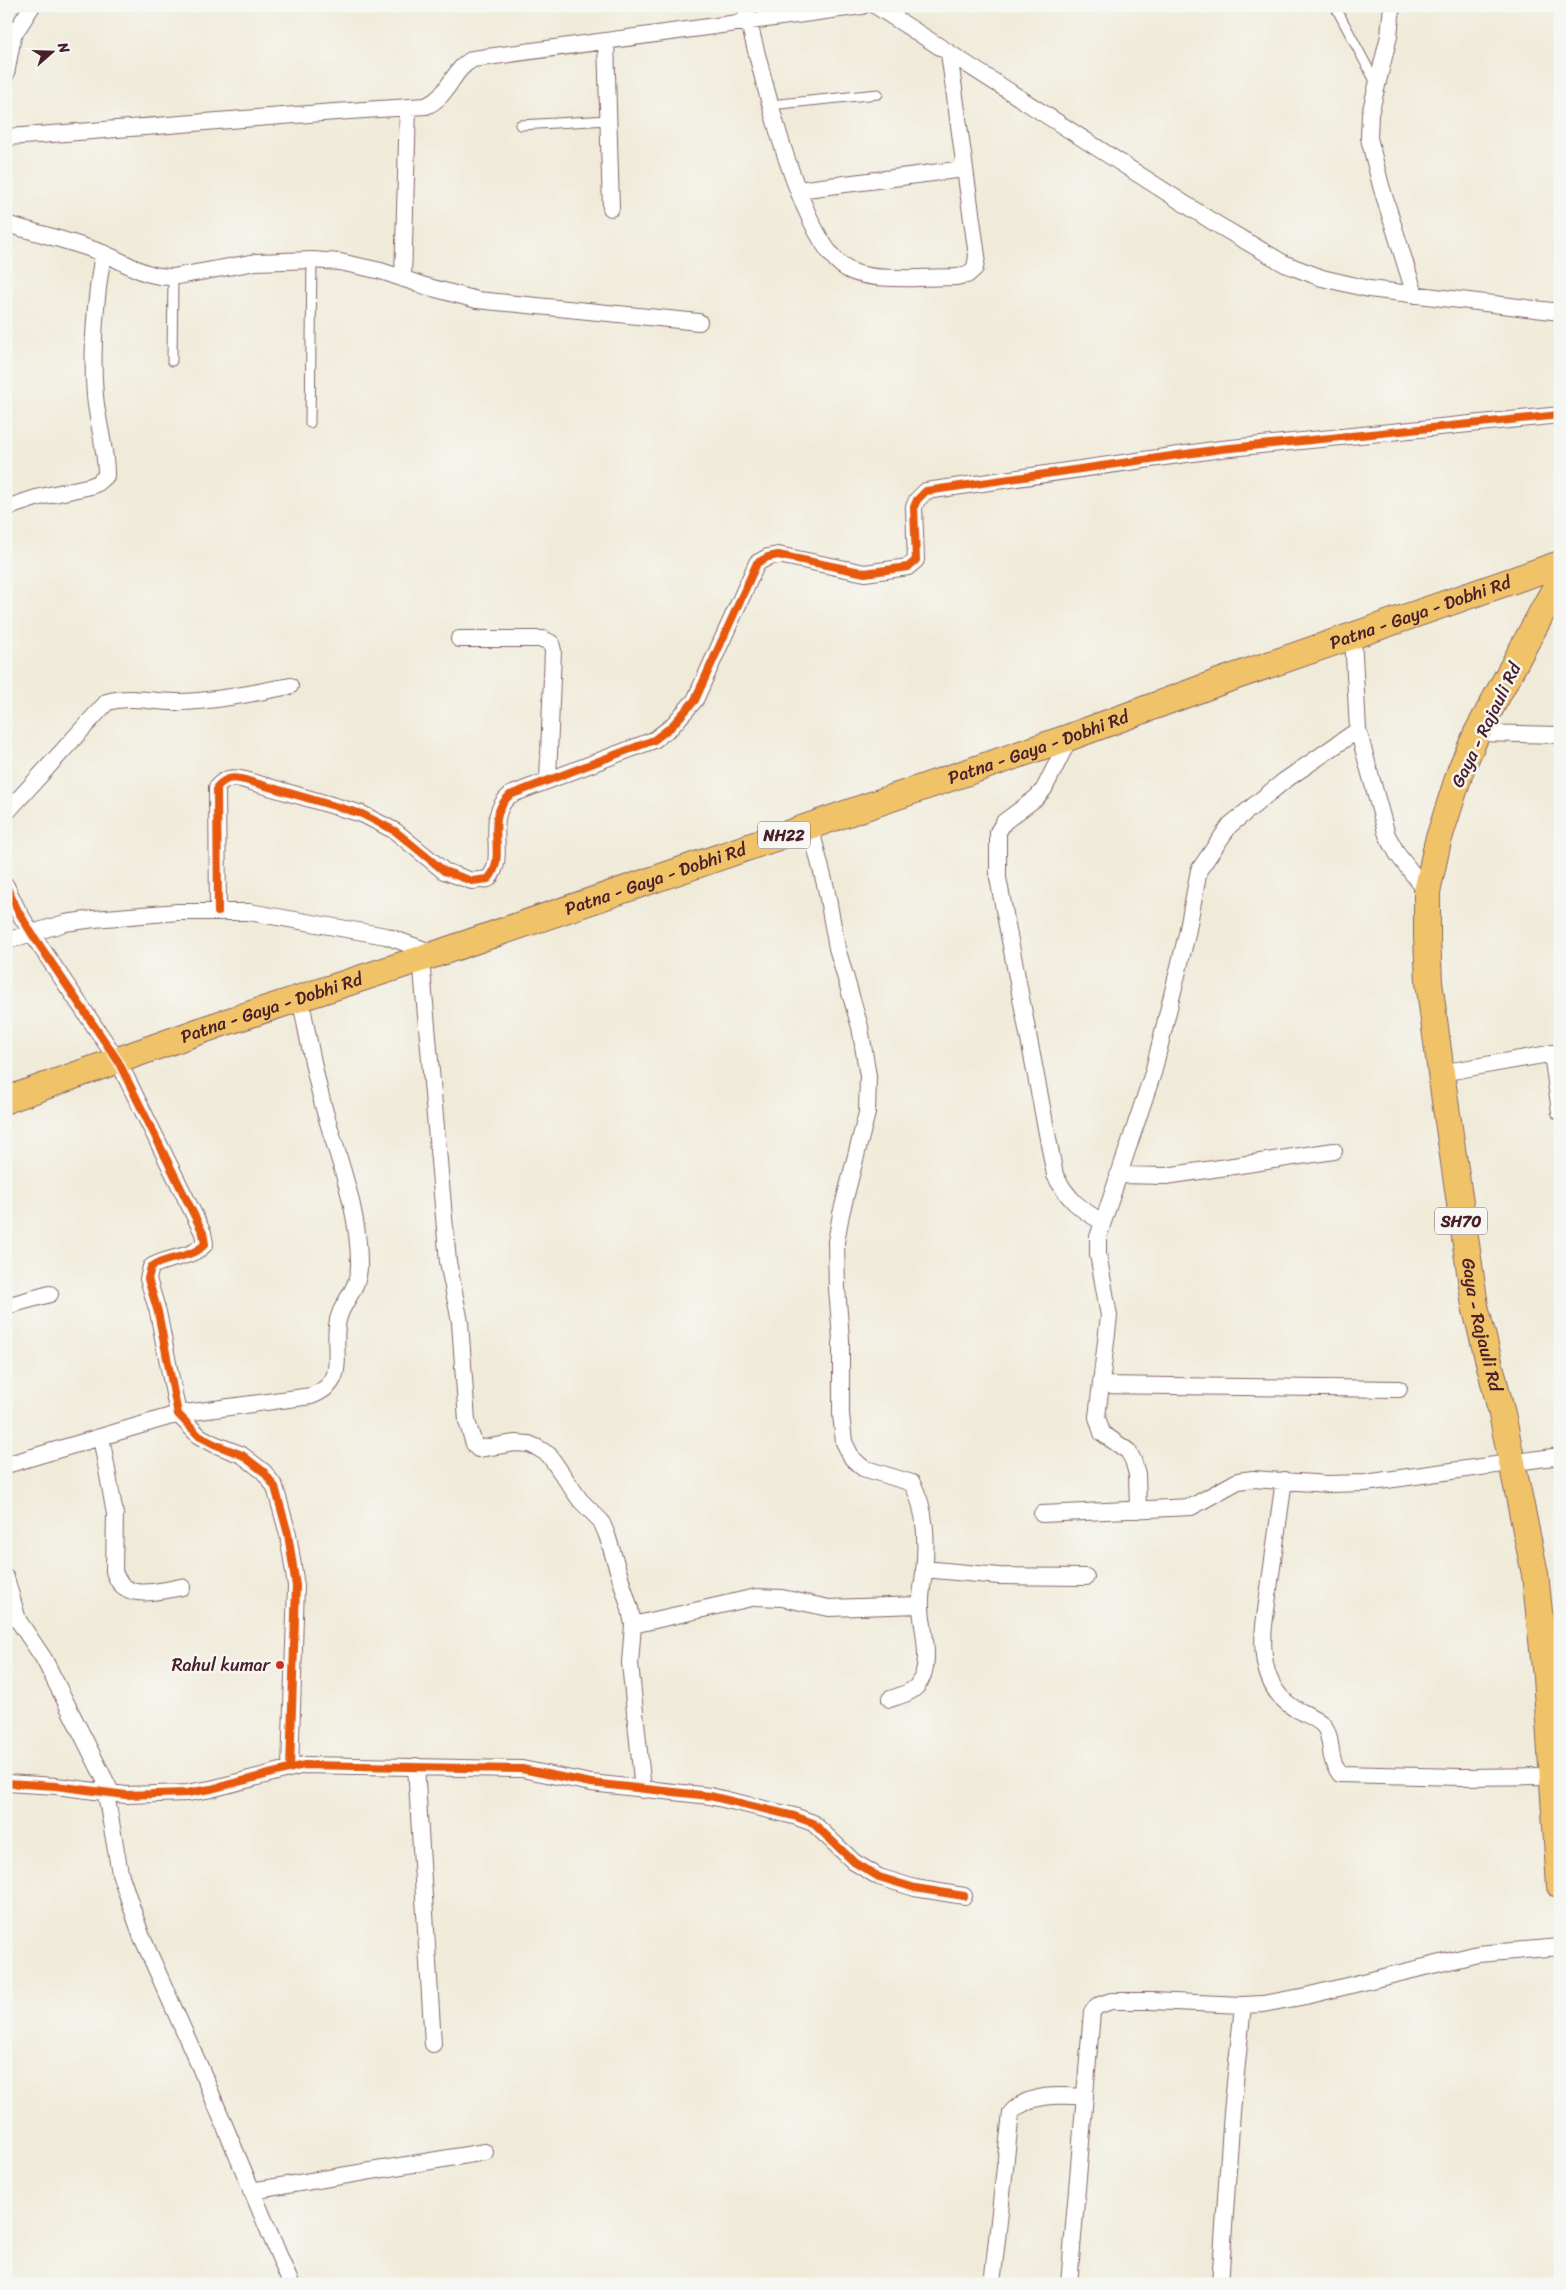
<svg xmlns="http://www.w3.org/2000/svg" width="1566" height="2290" font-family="Sriracha,sans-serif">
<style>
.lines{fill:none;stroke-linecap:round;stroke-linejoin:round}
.service-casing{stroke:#846668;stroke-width:11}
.minor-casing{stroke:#846668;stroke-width:18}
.primary-casing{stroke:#846668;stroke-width:28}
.service{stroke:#fff;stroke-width:9}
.minor{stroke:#fff;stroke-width:16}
.primary{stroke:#f1c369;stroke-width:26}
.cycleway-casing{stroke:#f6f6f2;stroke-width:11}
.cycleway{stroke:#e8590c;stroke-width:8}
.poi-dot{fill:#c8321e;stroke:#f6f6f2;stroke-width:2}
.labels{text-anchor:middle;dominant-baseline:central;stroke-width:5;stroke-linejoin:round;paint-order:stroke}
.shield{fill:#f6f6f2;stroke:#7e6067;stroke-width:1}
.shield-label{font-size:16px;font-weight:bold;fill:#4a1f2b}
.street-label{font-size:18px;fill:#4a1f2b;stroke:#f6f6f2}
.poi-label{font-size:18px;fill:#4a1f2b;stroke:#f6f6f2;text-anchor:end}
</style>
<rect width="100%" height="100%" fill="#f6f6f2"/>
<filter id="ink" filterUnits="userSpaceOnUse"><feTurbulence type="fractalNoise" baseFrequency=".02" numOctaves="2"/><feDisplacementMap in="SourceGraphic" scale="10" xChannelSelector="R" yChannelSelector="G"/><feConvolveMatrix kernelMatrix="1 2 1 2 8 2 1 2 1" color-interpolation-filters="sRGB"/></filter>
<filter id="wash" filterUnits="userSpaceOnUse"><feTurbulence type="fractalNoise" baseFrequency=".0096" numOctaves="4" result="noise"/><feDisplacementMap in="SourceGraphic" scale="20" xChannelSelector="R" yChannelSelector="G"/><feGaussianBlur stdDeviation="1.12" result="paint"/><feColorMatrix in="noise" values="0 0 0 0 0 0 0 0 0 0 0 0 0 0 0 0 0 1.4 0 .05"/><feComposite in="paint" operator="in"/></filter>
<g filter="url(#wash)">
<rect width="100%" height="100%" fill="#f0ebd9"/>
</g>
<g filter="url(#ink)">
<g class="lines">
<defs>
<path id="service" d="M 1335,6 L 1376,83
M 770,105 L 878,94
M 520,125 L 609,120
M 172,361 L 173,277
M 310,423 L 312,260"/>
<path id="minor" d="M 745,6 C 759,62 799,242 847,269 C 870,283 928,277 956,277 L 967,275 L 975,268 L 977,256 L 949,53
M 876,6 L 1213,222 L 1285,264 L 1322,278 L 1369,289 L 1560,312
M 1392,6 L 1389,36 L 1370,114 L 1369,138 L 1381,186 L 1415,295
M 606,41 L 611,208
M 6,74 L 13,36 L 32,6
M 6,137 C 146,128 286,114 426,106 C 449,97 451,70 473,59 L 862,6
M 798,190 L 964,169
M 6,224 C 38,233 69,241 100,252 C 127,262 141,277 173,277 L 256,262 L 312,260 L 340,262 L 381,271 L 425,286 L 477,300 L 699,322
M 403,279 L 408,107
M 6,508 L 36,498 L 91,486 L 98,483 L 106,476 C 107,454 97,420 95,396 C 91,347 95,301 103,253
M 459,639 L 543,639 L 551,643 L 553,651 L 548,780
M 1358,730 L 1387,835 L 1398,855 L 1427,892
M 1477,733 L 1560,735
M 1070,737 L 1044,789 L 1036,798 L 1004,822 L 998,832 L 998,878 L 1055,1175 C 1067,1198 1080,1210 1103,1222
M 6,813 L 107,702 C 132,695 155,703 180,702 C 217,701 254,693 290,686
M 810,826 L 826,888 L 837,948 L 860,1027 L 868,1076 L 867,1113 L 841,1214 L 836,1242 L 837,1288 L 841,1339 L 841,1414 L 844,1442 L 852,1458 L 863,1468 L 912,1483 C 927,1510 927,1543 924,1573 C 923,1584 920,1596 921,1607 C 922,1631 934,1664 917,1686 C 911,1693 899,1696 890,1699
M 6,886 L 18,911 L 32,934 L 118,1061 L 203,1233 L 205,1244 C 191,1259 168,1256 151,1267 L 148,1279 L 158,1312 L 178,1414 L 199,1436 L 214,1444 L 242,1455 L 264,1472 L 275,1487 L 288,1534 L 296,1586 L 290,1768
M 218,912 L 217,787 C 226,777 233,777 245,780 L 362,814 L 395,831 L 444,871 L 472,881 L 488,879 C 509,858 482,819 510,795 L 654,740 L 671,727 L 695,700 L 757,563 L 768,557 L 778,555 L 865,573 L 908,567 L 916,560 L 914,507 L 917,500 L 926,491 L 1221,449 L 1560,415
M 6,941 L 65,923 L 94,919 L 178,912 L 249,912 L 386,936 L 436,954
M 421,959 L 448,1262 L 460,1322 L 467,1421 L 474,1444 L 478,1449 L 515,1443 L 529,1444 L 538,1448 L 549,1455 L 580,1500 L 601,1521 L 607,1535 L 630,1609 L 633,1625 L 630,1663 L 643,1790
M 1552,1053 L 1560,1112
M 1441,1073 L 1560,1052
M 1118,1175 L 1166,1176 L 1334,1151
M 6,1306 L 50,1294
M 1101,1385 L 1399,1389
M 101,1437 L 115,1514 L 114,1571 C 123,1603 158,1591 182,1587
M 6,1465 L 178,1414 L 311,1396 C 348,1382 333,1357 337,1326 C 339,1302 360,1292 359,1263 C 359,1211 339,1161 325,1112 C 314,1074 308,1035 300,997
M 1284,1480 L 1264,1625 C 1261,1657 1265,1690 1294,1708 C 1303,1713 1317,1718 1324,1726 C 1332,1737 1329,1752 1334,1764 C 1335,1767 1338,1771 1340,1774 L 1460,1777 L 1552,1776
M 1138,1510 L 1137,1474 L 1133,1460 L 1128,1451 L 1102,1433 L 1097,1417 L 1109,1316 L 1098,1254 L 1098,1237 L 1153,1073 L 1187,934 L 1199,870 L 1230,825 L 1284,781 L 1358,730 L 1353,637
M 1042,1514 L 1191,1507 L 1238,1481 L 1253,1479 L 1328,1484 L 1365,1483 L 1560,1456
M 924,1569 L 999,1576 L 1086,1577
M 6,1578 L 18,1620 L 44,1659 L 112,1794
M 633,1625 L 756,1597 L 782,1598 L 829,1608 L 920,1605
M 416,1766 L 433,2044
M 6,1783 L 56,1786 L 126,1795 L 187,1793 L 211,1789 L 304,1765 L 522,1769 L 591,1783 L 710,1796 L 794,1816 L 813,1823 L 854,1862 L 879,1877 L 915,1888 L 964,1896
M 106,1794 L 120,1873 L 141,1935 L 200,2067 L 291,2284
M 251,2191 L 485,2152
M 992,2284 L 1011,2113 C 1028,2093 1061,2095 1085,2097
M 1069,2284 L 1092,2012 L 1097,2006 L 1111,2001 L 1151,2001 L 1243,2005 L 1263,2004 L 1306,1996 L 1478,1954 L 1560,1947
M 1220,2284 L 1232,2112 L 1243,2005"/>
<g id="primary">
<path id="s1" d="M 1560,579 L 1477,733 L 1461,769 L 1438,841 L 1427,892 L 1427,937 L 1429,982 L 1441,1073 L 1475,1306 L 1502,1414 L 1535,1574 L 1546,1677 L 1560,1886"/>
<path id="s2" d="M 6,1100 L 217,1025 L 436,954 L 1070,737 L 1222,681 L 1560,564"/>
</g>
</defs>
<use href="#service" class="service-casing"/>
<use href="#minor" class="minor-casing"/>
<use href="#primary" class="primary-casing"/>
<use href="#service" class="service"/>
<use href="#minor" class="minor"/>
<use href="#primary" class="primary"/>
<defs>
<path id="cycleway" d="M 6,886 L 18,911 L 32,934 L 118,1061 L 203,1233 L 205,1244 C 191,1259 168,1256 151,1267 L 148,1279 L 158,1312 L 178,1414 L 199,1436 L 214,1444 L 242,1455 L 264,1472 L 275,1487 L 288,1534 L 296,1586 L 290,1768
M 218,912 L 217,787 C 226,777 233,777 245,780 L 362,814 L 395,831 L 444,871 L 472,881 L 488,879 C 509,858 482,819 510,795 L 654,740 L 671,727 L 695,700 L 757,563 L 768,557 L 778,555 L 865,573 L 908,567 L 916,560 L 914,507 L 917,500 L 926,491 L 1221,449 L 1560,415
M 6,1783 L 56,1786 L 126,1795 L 187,1793 L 211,1789 L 304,1765 L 522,1769 L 591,1783 L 710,1796 L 794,1816 L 813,1823 L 854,1862 L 879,1877 L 915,1888 L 964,1896"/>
</defs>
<use href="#cycleway" class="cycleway-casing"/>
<use href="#cycleway" class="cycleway"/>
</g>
</g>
<circle class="poi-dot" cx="280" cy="1665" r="5"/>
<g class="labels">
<g class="shield">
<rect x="758" y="821.5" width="52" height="27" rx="4"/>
<rect x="1435" y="1207.5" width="52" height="27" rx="4"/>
</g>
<g class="shield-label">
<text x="784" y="835">NH22</text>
<text x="1461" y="1221">SH70</text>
</g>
<g class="street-label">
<text stroke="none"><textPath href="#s2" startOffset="1496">Patna - Gaya - Dobhi Rd</textPath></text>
<text transform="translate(1486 725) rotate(-64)">Gaya - Rajauli Rd</text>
<text stroke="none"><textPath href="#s2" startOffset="1091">Patna - Gaya - Dobhi Rd</textPath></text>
<text stroke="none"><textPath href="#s2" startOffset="686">Patna - Gaya - Dobhi Rd</textPath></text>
<text stroke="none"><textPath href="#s2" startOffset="281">Patna - Gaya - Dobhi Rd</textPath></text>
<text stroke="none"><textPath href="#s1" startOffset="779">Gaya - Rajauli Rd</textPath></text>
</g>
<g class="poi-label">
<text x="270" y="1665">Rahul kumar</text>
</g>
</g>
<rect width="1566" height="2290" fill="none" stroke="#f6f6f2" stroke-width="25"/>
<g transform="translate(52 52) rotate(70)" stroke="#f6f6f2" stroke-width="4" paint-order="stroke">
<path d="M0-4L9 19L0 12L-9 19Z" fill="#4a1f2b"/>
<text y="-8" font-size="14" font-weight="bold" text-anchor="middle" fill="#4a1f2b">N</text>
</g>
</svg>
